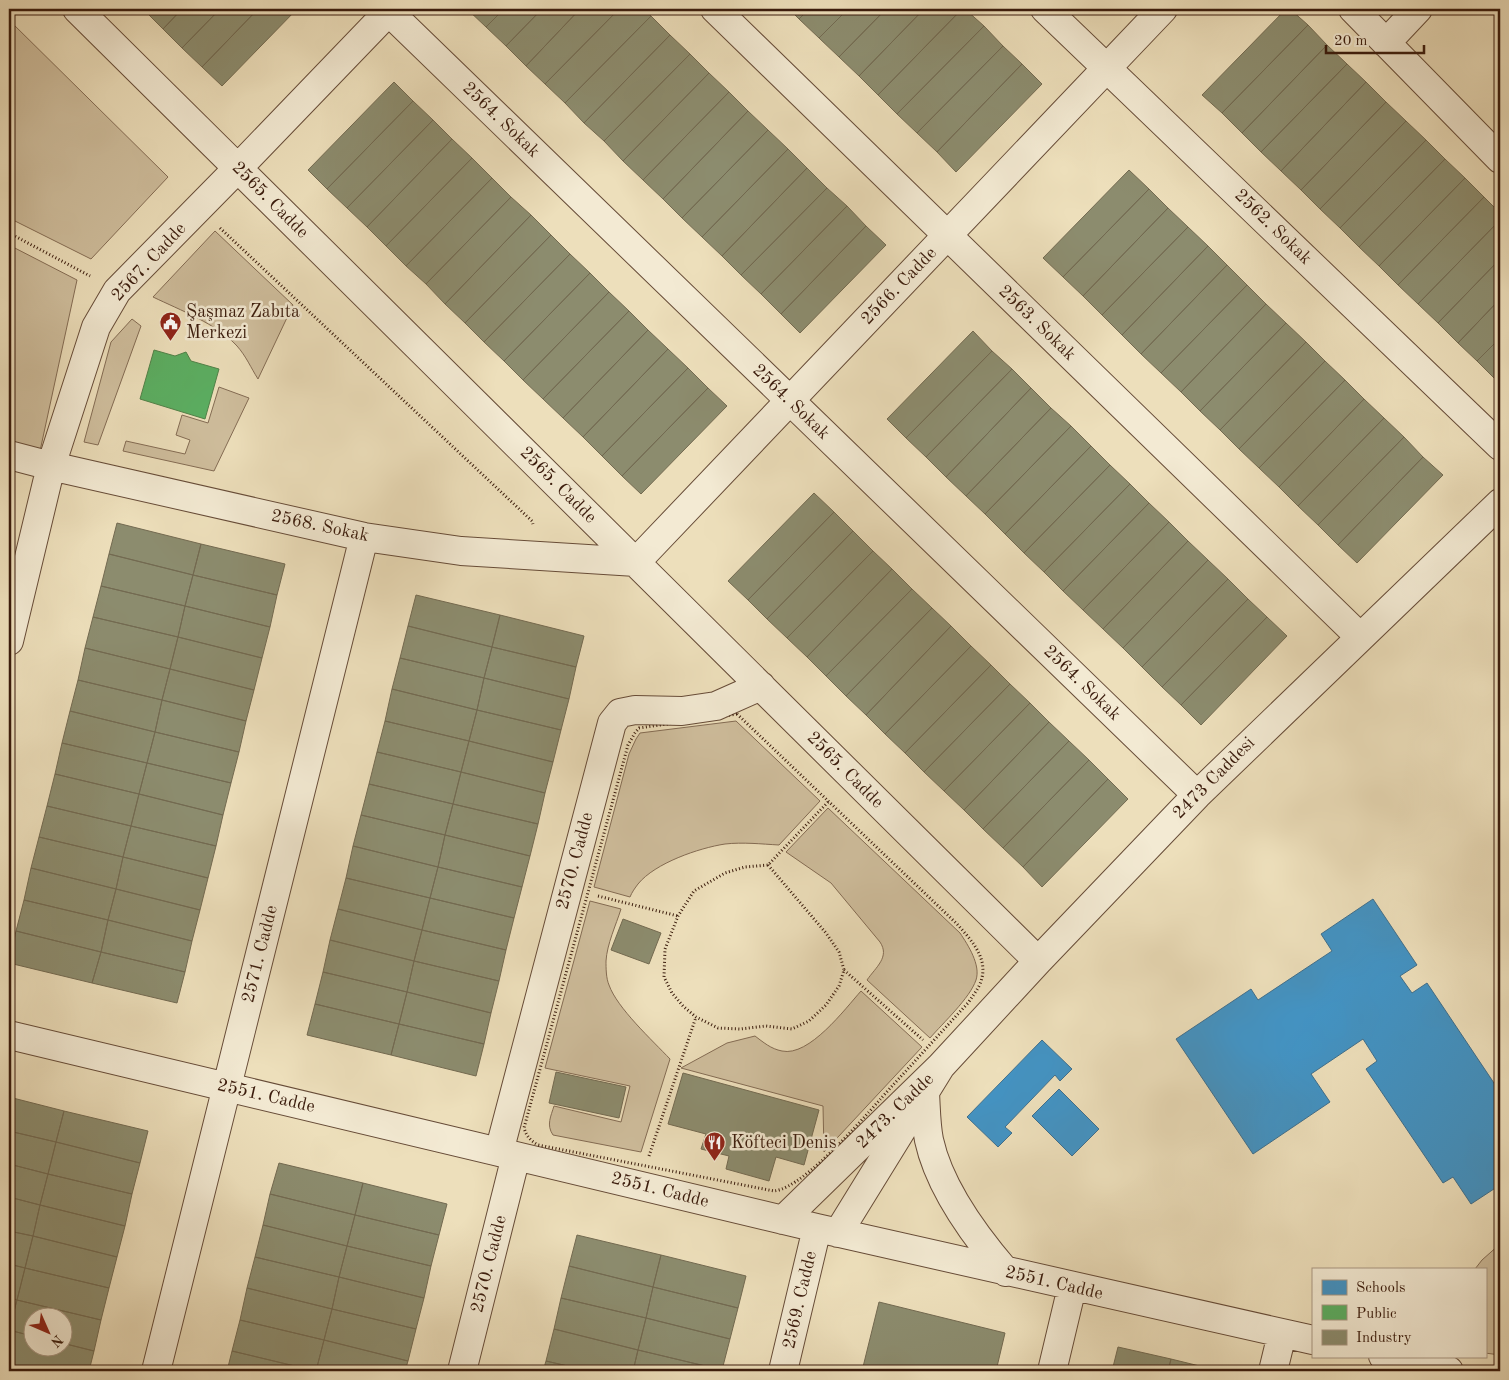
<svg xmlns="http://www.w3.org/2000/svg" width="1509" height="1380" font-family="'Old Standard TT',serif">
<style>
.green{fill:#cfbe9d;stroke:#846c54}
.schools{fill:#4393c3;stroke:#406f8c}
.public{fill:#5aae61;stroke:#508248}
.industry{fill:#8c8c6e;stroke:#736a51}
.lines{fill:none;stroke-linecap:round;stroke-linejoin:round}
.minor-casing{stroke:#674c38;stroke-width:30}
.path{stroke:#3a1b0c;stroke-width:3;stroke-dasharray:1 2.5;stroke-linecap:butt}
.minor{stroke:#f3ead3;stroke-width:28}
.labels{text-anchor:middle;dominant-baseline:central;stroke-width:5;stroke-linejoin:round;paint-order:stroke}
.street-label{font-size:18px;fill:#3a1b0c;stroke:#f3ead3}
.poi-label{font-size:18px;fill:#3a1b0c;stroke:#f3ead3;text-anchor:start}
</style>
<rect width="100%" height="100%" fill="#eddfbb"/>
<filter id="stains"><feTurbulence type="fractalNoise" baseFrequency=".004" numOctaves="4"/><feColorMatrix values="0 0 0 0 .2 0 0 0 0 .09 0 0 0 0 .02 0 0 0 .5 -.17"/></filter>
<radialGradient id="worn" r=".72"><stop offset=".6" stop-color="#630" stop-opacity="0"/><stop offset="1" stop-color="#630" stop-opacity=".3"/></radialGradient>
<path class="green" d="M 9,20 L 168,177 L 91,259 L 9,218 Z
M 215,231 L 293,305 L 258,379 C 251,368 246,356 237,346 C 217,324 180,310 153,297 Z
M 9,245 L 77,280 L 40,451 L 9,445 Z
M 132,319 L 141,326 L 98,445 L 84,442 L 111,342 Z
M 219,387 L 249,398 L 214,471 L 123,451 L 126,441 L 185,454 L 190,440 L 176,435 L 182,415 L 208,423 Z
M 736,721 L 820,801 L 779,845 C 761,844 743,842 725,844 C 699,848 655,863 638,884 C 635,888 632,892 630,897 L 594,887 L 629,754 L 636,739 L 640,733 Z
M 828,808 L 960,933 C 968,945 981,965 976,980 C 970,998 943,1023 930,1038 L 867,980 C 876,967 890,957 880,942 L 831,883 L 786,852 Z
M 590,901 L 621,909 C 616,925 607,944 606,961 C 606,968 606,978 609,985 C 617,1008 653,1041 670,1059 L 641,1152 L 553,1135 C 546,1125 551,1116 554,1106 L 621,1122 L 630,1086 L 545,1068 Z
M 861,991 L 922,1047 L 824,1152 L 823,1106 L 681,1068 L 727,1043 L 755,1036 C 763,1042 771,1049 782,1051 C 809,1057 845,1009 861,991 Z
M 1500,1244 L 1500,1355 L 1485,1353 L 1485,1269 L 1475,1269 L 1482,1260 Z"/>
<path class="schools" d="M 1373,899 L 1417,965 L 1400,976 L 1412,993 L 1427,983 L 1500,1092 L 1500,1185 L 1471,1204 L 1453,1177 L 1443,1183 L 1366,1069 L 1377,1061 L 1363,1039 L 1311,1074 L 1330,1102 L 1253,1154 L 1176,1039 L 1251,989 L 1258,1000 L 1332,951 L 1321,934 Z
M 1042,1040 L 1072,1069 L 1060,1081 L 1055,1075 L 1005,1127 L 1012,1133 L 998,1147 L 967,1117 Z
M 1059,1089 L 1099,1129 L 1072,1156 L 1032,1116 Z"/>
<path class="public" d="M 154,350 L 175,356 L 186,352 L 191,361 L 219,369 L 205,419 L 140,399 Z"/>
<path class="industry" d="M 143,9 L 182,9 L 163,29 Z
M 182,9 L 220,9 L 182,48 L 163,29 Z
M 220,9 L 258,9 L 202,67 L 182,48 Z
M 258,9 L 297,9 L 222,86 L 202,67 Z
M 467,9 L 504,9 L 486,27 Z
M 504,9 L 542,9 L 506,46 L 486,27 Z
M 542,9 L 580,9 L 526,66 L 506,46 Z
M 580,9 L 619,9 L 545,84 L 526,66 Z
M 619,9 L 643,9 L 651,16 L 565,103 L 545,84 Z
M 789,9 L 809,9 L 799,19 Z
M 809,9 L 848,9 L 819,38 L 799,19 Z
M 848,9 L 886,9 L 839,57 L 819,38 Z
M 886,9 L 924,9 L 859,76 L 839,57 Z
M 924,9 L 962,9 L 878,95 L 859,76 Z
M 962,9 L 965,9 L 984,26 L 897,114 L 878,95 Z
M 1286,9 L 1290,9 L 1308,25 L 1222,113 L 1202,95 Z
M 651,16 L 670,35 L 584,123 L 565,103 Z
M 1308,25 L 1327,45 L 1242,133 L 1222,113 Z
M 984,26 L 1003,46 L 917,133 L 897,114 Z
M 670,35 L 690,54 L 604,141 L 584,123 Z
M 1327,45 L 1347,64 L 1261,152 L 1242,133 Z
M 1003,46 L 1022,64 L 937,152 L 917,133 Z
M 690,54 L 709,73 L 623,161 L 604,141 Z
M 1022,64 L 1042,84 L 956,172 L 937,152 Z
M 1347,64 L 1366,82 L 1281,171 L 1261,152 Z
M 709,73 L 729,92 L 643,180 L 623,161 Z
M 394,82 L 413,101 L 327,189 L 308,170 Z
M 1366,82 L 1386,102 L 1301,190 L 1281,171 Z
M 729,92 L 748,111 L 663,199 L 643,180 Z
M 413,101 L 433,120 L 347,208 L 327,189 Z
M 1386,102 L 1406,121 L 1320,209 L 1301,190 Z
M 748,111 L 768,130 L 682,218 L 663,199 Z
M 433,120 L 452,139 L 367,227 L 347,208 Z
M 1406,121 L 1426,140 L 1340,228 L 1320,209 Z
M 768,130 L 788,149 L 702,237 L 682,218 Z
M 452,139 L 472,158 L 386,246 L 367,227 Z
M 1426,140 L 1445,159 L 1359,247 L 1340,228 Z
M 788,149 L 807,168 L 722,256 L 702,237 Z
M 472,158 L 492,178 L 406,266 L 386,246 Z
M 1445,159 L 1465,178 L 1379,266 L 1359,247 Z
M 807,168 L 827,188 L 741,275 L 722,256 Z
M 1129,170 L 1149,189 L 1063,277 L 1043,258 Z
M 492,178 L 511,197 L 426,284 L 406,266 Z
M 1465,178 L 1484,197 L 1398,285 L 1379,266 Z
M 827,188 L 847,206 L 761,294 L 741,275 Z
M 1149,189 L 1168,208 L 1083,296 L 1063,277 Z
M 511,197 L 531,215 L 445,304 L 426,284 Z
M 1484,197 L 1500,213 L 1500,220 L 1418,304 L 1398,285 Z
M 847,206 L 866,226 L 781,314 L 761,294 Z
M 1168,208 L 1188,227 L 1102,315 L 1083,296 Z
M 531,215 L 551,235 L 465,323 L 445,304 Z
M 1500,220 L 1500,259 L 1438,323 L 1418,304 Z
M 866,226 L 886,245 L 800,333 L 781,314 Z
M 1188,227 L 1208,246 L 1122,335 L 1102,315 Z
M 551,235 L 570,254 L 484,342 L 465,323 Z
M 1208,246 L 1227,265 L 1141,354 L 1122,335 Z
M 570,254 L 590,273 L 504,361 L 484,342 Z
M 1500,259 L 1500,299 L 1458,343 L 1438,323 Z
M 1227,265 L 1247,285 L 1161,373 L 1141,354 Z
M 590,273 L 609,292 L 523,380 L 504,361 Z
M 1247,285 L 1266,304 L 1181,392 L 1161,373 Z
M 609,292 L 629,311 L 543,399 L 523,380 Z
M 1500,299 L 1500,338 L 1477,361 L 1458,343 Z
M 1266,304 L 1286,323 L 1200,411 L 1181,392 Z
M 629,311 L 648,330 L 563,418 L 543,399 Z
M 1286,323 L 1306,342 L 1220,430 L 1200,411 Z
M 648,330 L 668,349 L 583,437 L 563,418 Z
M 973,331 L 992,351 L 906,438 L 887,419 Z
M 1500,338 L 1500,377 L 1497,381 L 1477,361 Z
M 1306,342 L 1325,361 L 1239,449 L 1220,430 Z
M 668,349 L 688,368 L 602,456 L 583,437 Z
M 992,351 L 1012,369 L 926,457 L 906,438 Z
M 1325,361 L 1345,380 L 1259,468 L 1239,449 Z
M 688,368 L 708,388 L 622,476 L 602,456 Z
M 1012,369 L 1031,388 L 946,477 L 926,457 Z
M 1345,380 L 1364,399 L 1279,487 L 1259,468 Z
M 708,388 L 727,406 L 641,494 L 622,476 Z
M 1031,388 L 1051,408 L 966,496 L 946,477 Z
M 1364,399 L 1384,418 L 1298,506 L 1279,487 Z
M 1051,408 L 1071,426 L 985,514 L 966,496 Z
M 1384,418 L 1404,437 L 1318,525 L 1298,506 Z
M 1071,426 L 1091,446 L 1005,534 L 985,514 Z
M 1404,437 L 1423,457 L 1338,545 L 1318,525 Z
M 1091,446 L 1110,465 L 1024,553 L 1005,534 Z
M 1423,457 L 1443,475 L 1357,563 L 1338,545 Z
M 1110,465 L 1130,484 L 1044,572 L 1024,553 Z
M 1130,484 L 1149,503 L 1063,591 L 1044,572 Z
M 814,493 L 834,512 L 748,600 L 728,581 Z
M 1149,503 L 1169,522 L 1083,610 L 1063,591 Z
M 834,512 L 853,531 L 767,619 L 748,600 Z
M 1169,522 L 1188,541 L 1103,629 L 1083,610 Z
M 117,523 L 201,544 L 193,575 L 109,554 Z
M 853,531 L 873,551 L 787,638 L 767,619 Z
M 1188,541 L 1208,560 L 1123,648 L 1103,629 Z
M 201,544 L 285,564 L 277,595 L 193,575 Z
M 873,551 L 892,569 L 807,657 L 787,638 Z
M 109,554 L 193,575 L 185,606 L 101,586 Z
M 1208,560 L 1228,579 L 1142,667 L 1123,648 Z
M 892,569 L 912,589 L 826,676 L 807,657 Z
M 193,575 L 277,595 L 270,627 L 185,606 Z
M 1228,579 L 1248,599 L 1162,687 L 1142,667 Z
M 101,586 L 185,606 L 178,637 L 93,617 Z
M 912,589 L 932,608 L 846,696 L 826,676 Z
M 416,595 L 500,615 L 492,647 L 408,626 Z
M 1248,599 L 1267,617 L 1181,705 L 1162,687 Z
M 185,606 L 270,627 L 262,658 L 178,637 Z
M 932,608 L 951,626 L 866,715 L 846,696 Z
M 500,615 L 584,636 L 576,667 L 492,647 Z
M 93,617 L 178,637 L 170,669 L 85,648 Z
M 1267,617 L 1287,636 L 1201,725 L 1181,705 Z
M 408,626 L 492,647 L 484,678 L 400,658 Z
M 951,626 L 971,646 L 885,734 L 866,715 Z
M 178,637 L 262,658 L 254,690 L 170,669 Z
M 971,646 L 991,665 L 905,753 L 885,734 Z
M 492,647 L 576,667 L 569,699 L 484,678 Z
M 85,648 L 170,669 L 162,700 L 78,680 Z
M 400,658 L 484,678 L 477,710 L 392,689 Z
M 991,665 L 1010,684 L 924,772 L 905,753 Z
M 170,669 L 254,690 L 246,721 L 162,700 Z
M 484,678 L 569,699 L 561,730 L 477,710 Z
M 78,680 L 162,700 L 155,732 L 70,711 Z
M 1010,684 L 1030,703 L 944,791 L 924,772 Z
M 392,689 L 477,710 L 469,741 L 385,721 Z
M 162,700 L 246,721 L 239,752 L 155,732 Z
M 1030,703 L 1049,722 L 964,810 L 944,791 Z
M 477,710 L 561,730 L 553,762 L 469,741 Z
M 70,711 L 155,732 L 147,763 L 62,743 Z
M 385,721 L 469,741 L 461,772 L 377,752 Z
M 1049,722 L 1069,741 L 983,829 L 964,810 Z
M 155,732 L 239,752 L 231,783 L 147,763 Z
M 469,741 L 553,762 L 545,793 L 461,772 Z
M 1069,741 L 1089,760 L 1003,848 L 983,829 Z
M 62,743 L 147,763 L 139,794 L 55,774 Z
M 377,752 L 461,772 L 453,804 L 369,784 Z
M 1089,760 L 1108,779 L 1023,867 L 1003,848 Z
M 147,763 L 231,783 L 223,815 L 139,794 Z
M 461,772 L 545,793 L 538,824 L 453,804 Z
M 55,774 L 139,794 L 131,826 L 47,806 Z
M 1108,779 L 1128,799 L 1042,887 L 1023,867 Z
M 369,784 L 453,804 L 445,835 L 361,815 Z
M 139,794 L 223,815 L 216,846 L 131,826 Z
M 453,804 L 538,824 L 530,856 L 445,835 Z
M 47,806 L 131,826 L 123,857 L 39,837 Z
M 361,815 L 445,835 L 438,867 L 353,846 Z
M 131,826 L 216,846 L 208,878 L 123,857 Z
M 445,835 L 530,856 L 522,887 L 438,867 Z
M 39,837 L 123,857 L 116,889 L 31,868 Z
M 353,846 L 438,867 L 430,898 L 346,878 Z
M 123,857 L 208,878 L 200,910 L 116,889 Z
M 438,867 L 522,887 L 514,918 L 430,898 Z
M 31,868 L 116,889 L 108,920 L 24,900 Z
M 346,878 L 430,898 L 422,930 L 338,909 Z
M 116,889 L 200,910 L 192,941 L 108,920 Z
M 430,898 L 514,918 L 506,950 L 422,930 Z
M 24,900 L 108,920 L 101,952 L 16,931 Z
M 338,909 L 422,930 L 414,961 L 330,940 Z
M 623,919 L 661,933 L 649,964 L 611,950 Z
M 108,920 L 192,941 L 185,972 L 101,952 Z
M 422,930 L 506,950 L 499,981 L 414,961 Z
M 16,931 L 101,952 L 92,983 L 9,963 Z
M 330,940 L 414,961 L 407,992 L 323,972 Z
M 101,952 L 185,972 L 177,1003 L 92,983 Z
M 414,961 L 499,981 L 491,1013 L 407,992 Z
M 323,972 L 407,992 L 399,1024 L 315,1004 Z
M 407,992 L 491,1013 L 484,1044 L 399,1024 Z
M 315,1004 L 399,1024 L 391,1055 L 307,1035 Z
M 399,1024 L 484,1044 L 476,1076 L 391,1055 Z
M 556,1072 L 626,1087 L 619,1118 L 549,1103 Z
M 683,1073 L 819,1110 L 804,1165 L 776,1157 L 769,1181 L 726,1169 L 729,1156 L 701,1149 L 706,1134 L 668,1124 Z
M 9,1097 L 64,1111 L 56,1142 L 9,1131 Z
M 64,1111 L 148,1131 L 140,1163 L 56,1142 Z
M 9,1131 L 56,1142 L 48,1174 L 9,1164 Z
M 56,1142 L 140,1163 L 132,1194 L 48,1174 Z
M 279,1163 L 363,1183 L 355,1215 L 270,1194 Z
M 9,1164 L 48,1174 L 40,1205 L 9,1197 Z
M 48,1174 L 132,1194 L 125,1226 L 40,1205 Z
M 363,1183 L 447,1204 L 439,1235 L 355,1215 Z
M 270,1194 L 355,1215 L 347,1246 L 263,1225 Z
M 9,1197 L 40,1205 L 33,1236 L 9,1231 Z
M 40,1205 L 125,1226 L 117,1257 L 33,1236 Z
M 355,1215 L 439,1235 L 431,1266 L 347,1246 Z
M 263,1225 L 347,1246 L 339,1277 L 255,1257 Z
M 9,1231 L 33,1236 L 25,1268 L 9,1264 Z
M 577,1235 L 661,1255 L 653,1287 L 569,1266 Z
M 33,1236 L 117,1257 L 109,1288 L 25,1268 Z
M 347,1246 L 431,1266 L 424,1298 L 339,1277 Z
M 661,1255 L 746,1276 L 738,1308 L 653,1287 Z
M 255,1257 L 339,1277 L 332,1309 L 247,1288 Z
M 9,1264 L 25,1268 L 17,1300 L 9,1297 Z
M 569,1266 L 653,1287 L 646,1318 L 561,1298 Z
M 25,1268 L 109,1288 L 101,1320 L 17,1300 Z
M 339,1277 L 424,1298 L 416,1329 L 332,1309 Z
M 653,1287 L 738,1308 L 730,1339 L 646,1318 Z
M 247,1288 L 332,1309 L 324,1340 L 240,1320 Z
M 9,1297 L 17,1300 L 9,1330 Z
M 561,1298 L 646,1318 L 638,1350 L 554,1329 Z
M 17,1300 L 101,1320 L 94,1351 L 62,1343 L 62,1318 L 32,1318 L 32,1336 L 9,1330 Z
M 879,1302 L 1005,1333 L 996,1371 L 862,1371 Z
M 332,1309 L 416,1329 L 408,1361 L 324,1340 Z
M 646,1318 L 730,1339 L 722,1370 L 638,1350 Z
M 240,1320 L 324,1340 L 316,1371 L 232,1351 Z
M 554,1329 L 638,1350 L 633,1371 L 589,1371 L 546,1361 Z
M 9,1330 L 32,1336 L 32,1348 L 62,1348 L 62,1343 L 94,1351 L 89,1371 L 40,1371 L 9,1364 Z
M 324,1340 L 408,1361 L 405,1371 L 316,1371 Z
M 1118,1347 L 1171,1359 L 1168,1371 L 1112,1371 Z
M 638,1350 L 722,1370 L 722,1371 L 633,1371 Z
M 232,1351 L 315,1371 L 227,1371 Z
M 1171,1359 L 1220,1371 L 1168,1371 Z
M 546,1361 L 589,1371 L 543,1371 Z
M 9,1364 L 40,1371 L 9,1371 Z"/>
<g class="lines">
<defs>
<path id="minor" d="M 77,9 L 1038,961
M 386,9 L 1197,795
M 715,9 L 1360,637
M 1045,9 L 1500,446
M 1353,9 L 1500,159
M 1386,43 L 1418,9
M 9,455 L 51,466 L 364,537 L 461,551 L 636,562 L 1163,9
M 9,641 L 51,466 L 96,327 L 117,291 L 238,168 L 391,9
M 9,1035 L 817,1228 L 1313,1340
M 941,1066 L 1038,961 L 1197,795 L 1500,503
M 925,1093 C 926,1109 926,1125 929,1140 C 939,1186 975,1236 1006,1272
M 499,1152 L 612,723 L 620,713 L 635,710 L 682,711 L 716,706 L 761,686
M 783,1220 L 941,1066 L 838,1233
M 1383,1356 L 1449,1371
M 156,1371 L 364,537
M 462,1371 L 516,1156
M 783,1371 L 817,1228
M 1052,1371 L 1072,1287
M 1273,1371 L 1282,1334"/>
</defs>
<use href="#minor" class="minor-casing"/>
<path class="path" d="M 220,228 L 532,521 L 533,524
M 9,233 L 90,276
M 737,714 L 957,924 C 973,942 991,961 979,986 C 976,992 972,997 968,1003 C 943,1030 918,1058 893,1085 C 870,1110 807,1187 774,1191 L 538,1145 C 530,1140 527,1137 524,1128 L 628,745 L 635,733 L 639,728 Z
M 768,865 L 826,933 L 839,952 L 844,970 L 839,986 L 826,1005 L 809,1021 L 792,1029 L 766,1026 L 740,1029 L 718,1028 L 696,1017 L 683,1006 L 672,993 L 664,977 L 665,949 L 678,916 L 694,891 L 725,873 L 745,867 L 768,865 L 829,801
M 598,896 L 678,916
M 844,970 L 923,1040
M 649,1156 L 696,1017"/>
<use href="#minor" class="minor"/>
</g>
<defs>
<symbol id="civic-pin" viewBox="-11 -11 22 30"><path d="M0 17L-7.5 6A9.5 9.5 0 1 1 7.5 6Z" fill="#8f2418" stroke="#f3ead3"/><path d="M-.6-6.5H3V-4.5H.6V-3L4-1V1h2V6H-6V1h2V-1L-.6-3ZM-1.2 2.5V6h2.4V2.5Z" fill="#fff"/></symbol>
<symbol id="restaurant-pin" viewBox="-11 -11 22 30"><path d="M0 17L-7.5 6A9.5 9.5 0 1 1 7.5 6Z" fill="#8f2418" stroke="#f3ead3"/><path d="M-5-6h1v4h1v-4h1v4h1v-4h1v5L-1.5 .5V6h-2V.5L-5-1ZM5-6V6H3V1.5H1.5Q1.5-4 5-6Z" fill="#fff"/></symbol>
</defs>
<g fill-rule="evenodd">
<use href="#civic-pin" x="158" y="310" width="25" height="34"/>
<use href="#restaurant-pin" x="702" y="1130" width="25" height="34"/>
</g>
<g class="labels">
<g class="street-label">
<text transform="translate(501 120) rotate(44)">2564. Sokak</text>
<text transform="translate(270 200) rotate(45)">2565. Cadde</text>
<text transform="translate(1273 227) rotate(44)">2562. Sokak</text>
<text transform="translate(149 262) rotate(-47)">2567. Cadde</text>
<text transform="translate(899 286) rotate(-46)">2566. Cadde</text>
<text transform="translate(1037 323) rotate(44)">2563. Sokak</text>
<text transform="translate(791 402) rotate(44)">2564. Sokak</text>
<text transform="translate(558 485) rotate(45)">2565. Cadde</text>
<text transform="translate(320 526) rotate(12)">2568. Sokak</text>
<text transform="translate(1082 683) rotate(44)">2564. Sokak</text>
<text transform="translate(845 770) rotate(45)">2565. Cadde</text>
<text transform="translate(1214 778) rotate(-45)">2473 Caddesi</text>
<text transform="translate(575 861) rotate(-75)">2570. Cadde</text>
<text transform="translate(260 954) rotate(-76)">2571. Cadde</text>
<text transform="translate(266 1096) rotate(13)">2551. Cadde</text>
<text transform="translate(895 1111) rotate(-44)">2473. Cadde</text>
<text transform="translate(660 1190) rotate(14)">2551. Cadde</text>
<text transform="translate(489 1264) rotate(-76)">2570. Cadde</text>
<text transform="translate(1054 1283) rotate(13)">2551. Cadde</text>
<text transform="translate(800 1300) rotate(-77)">2569. Cadde</text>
</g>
<g class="poi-label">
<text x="186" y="312">Şaşmaz Zabıta<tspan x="186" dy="21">Merkezi</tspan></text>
<text x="731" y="1143">Köfteci Denis</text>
</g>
</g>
<rect width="1509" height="1380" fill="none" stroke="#eddfbb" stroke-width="30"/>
<rect x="10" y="10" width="1489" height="1360" fill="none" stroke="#3a1b0c" stroke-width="2.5"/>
<rect x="15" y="15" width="1479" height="1350" fill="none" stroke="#3a1b0c"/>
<rect x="1312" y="1268" width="175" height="90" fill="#f3ead3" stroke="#a99783"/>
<rect x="1322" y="1280" width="25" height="15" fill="#4393c3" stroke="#a99783"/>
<text x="1356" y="1292" font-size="15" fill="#3a1b0c">Schools</text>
<rect x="1322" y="1305" width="25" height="15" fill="#5aae61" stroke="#a99783"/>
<text x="1356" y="1318" font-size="15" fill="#3a1b0c">Public</text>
<rect x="1322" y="1330" width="25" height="15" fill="#8c8c6e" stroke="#a99783"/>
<text x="1356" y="1342" font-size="15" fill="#3a1b0c">Industry</text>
<g transform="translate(48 1332) rotate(135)"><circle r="24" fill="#f3ead3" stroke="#a99783"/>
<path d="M0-4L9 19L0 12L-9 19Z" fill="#8f2418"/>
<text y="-8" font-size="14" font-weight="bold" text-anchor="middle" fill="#3a1b0c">N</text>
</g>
<path d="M1326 45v8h98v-8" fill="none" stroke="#3a1b0c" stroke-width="2.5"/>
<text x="1334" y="45" font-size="15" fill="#3a1b0c" stroke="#f3ead3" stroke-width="4" paint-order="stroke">20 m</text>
<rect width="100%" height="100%" filter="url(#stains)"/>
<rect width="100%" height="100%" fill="url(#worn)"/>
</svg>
